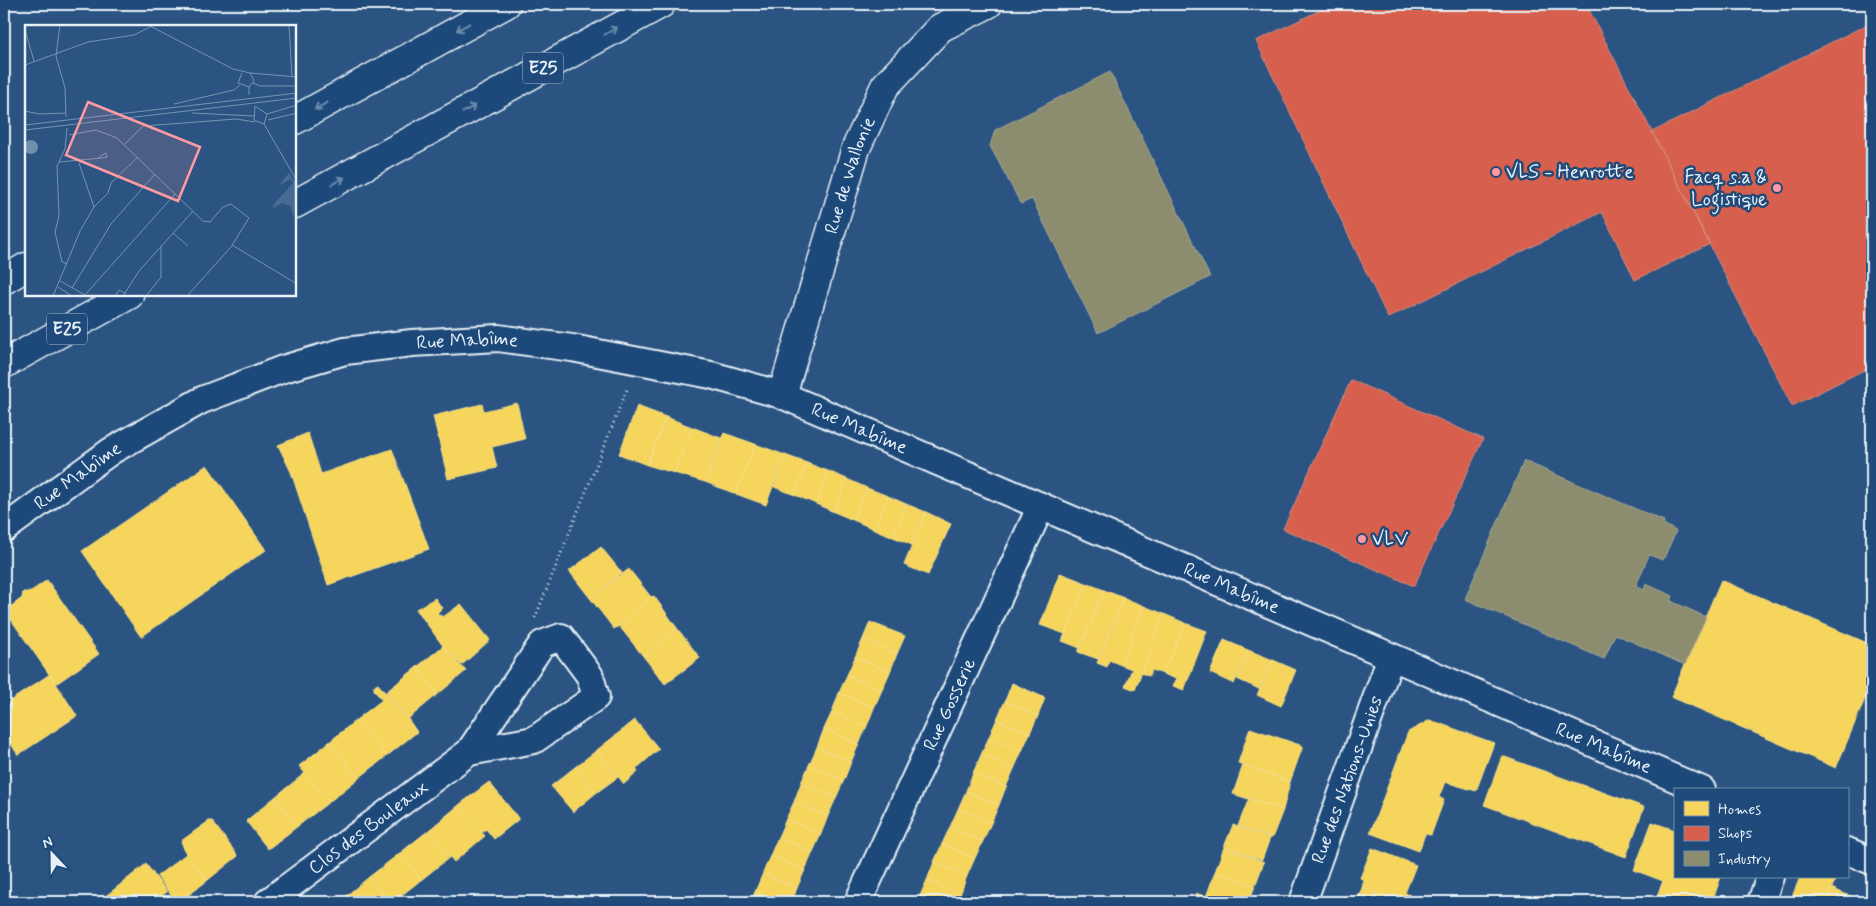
<svg xmlns="http://www.w3.org/2000/svg" width="1876" height="906" font-family="Mynerve,sans-serif">
<style>
.homes{fill:#f6d55c;stroke:#f2dd8b}
.shops{fill:#d6604d;stroke:#db8c80}
.industry{fill:#8c8c6e;stroke:#a8aa97}
.lines{fill:none;stroke-linecap:round;stroke-linejoin:round}
.minor-casing{stroke:#e8f1f8;stroke-width:30}
.tertiary-casing{stroke:#e8f1f8;stroke-width:31}
.motorway-casing{stroke:#e8f1f8;stroke-width:31}
.path{stroke:#e8f1f8;stroke-width:3;stroke-dasharray:1 4;stroke-linecap:butt}
.minor{stroke:#1f4a7a;stroke-width:26}
.tertiary{stroke:#1f4a7a;stroke-width:28}
.motorway{stroke:#1f4a7a;stroke-width:28}
.oneway{stroke:#6f8dac}
.poi-dot{fill:#ff9aa2;stroke:#1f4a7a;stroke-width:2}
.labels{text-anchor:middle;dominant-baseline:central;stroke-width:5;stroke-linejoin:round;paint-order:stroke}
.shield{fill:#1f4a7a;stroke:#acbfd2;stroke-width:1}
.shield-label{font-size:18px;font-weight:bold;fill:#e8f1f8}
.poi-label{font-size:19px;fill:#e8f1f8;stroke:#1f4a7a;text-anchor:start}
.street-label{font-size:19px;fill:#e8f1f8;stroke:#1f4a7a}
.inset-road{fill:none;stroke:#7793b1;stroke-width:1}
.view{fill:#ff9aa2;fill-opacity:0.15;stroke:#ff9aa2;stroke-width:2.5}
.inset-edge{fill:none;stroke:#e8f1f8;stroke-width:2.5}
</style>
<rect width="100%" height="100%" fill="#2b5482"/>
<filter id="ink" filterUnits="userSpaceOnUse"><feTurbulence type="fractalNoise" baseFrequency=".02" numOctaves="2"/><feDisplacementMap in="SourceGraphic" scale="10" xChannelSelector="R" yChannelSelector="G"/><feConvolveMatrix kernelMatrix="1 2 1 2 8 2 1 2 1" color-interpolation-filters="sRGB"/></filter>
<g filter="url(#ink)">
<path class="homes" d="M 517,403 L 525,439 L 492,447 L 497,468 L 448,479 L 433,416 L 482,404 L 484,411 Z
M 637,406 L 666,417 L 647,465 L 619,454 Z
M 666,417 L 692,427 L 674,473 L 647,465 Z
M 692,427 L 721,438 L 705,482 L 674,473 Z
M 308,433 L 321,474 L 392,449 L 429,549 L 328,585 L 291,472 L 278,445 Z
M 724,433 L 755,444 L 736,494 L 705,482 Z
M 755,444 L 785,455 L 766,505 L 736,494 Z
M 785,455 L 807,463 L 795,495 L 774,487 Z
M 807,463 L 828,471 L 816,504 L 795,495 Z
M 207,465 L 266,550 L 141,637 L 82,551 Z
M 828,471 L 847,479 L 834,512 L 816,504 Z
M 847,479 L 867,488 L 853,520 L 834,512 Z
M 867,488 L 888,496 L 874,529 L 853,520 Z
M 888,496 L 906,504 L 893,537 L 874,529 Z
M 906,504 L 926,512 L 912,545 L 893,537 Z
M 926,512 L 951,524 L 928,575 L 904,565 Z
M 601,547 L 622,573 L 590,598 L 569,571 Z
M 629,569 L 651,597 L 619,626 L 614,629 L 590,598 Z
M 1060,573 L 1086,583 L 1065,634 L 1040,625 Z
M 47,580 L 99,654 L 56,684 L 5,611 L 22,598 L 23,592 L 30,592 Z
M 1721,580 L 1872,645 L 1872,696 L 1867,694 L 1836,768 L 1671,697 Z
M 1086,583 L 1104,590 L 1080,648 L 1062,641 Z
M 1104,590 L 1124,598 L 1098,659 L 1078,652 Z
M 654,596 L 677,628 L 643,656 L 619,626 L 651,597 Z
M 435,598 L 442,608 L 437,613 L 443,617 L 461,604 L 490,640 L 462,665 L 443,646 L 416,609 Z
M 1124,598 L 1144,606 L 1121,665 L 1109,660 L 1107,667 L 1097,663 Z
M 1144,606 L 1164,614 L 1135,690 L 1125,686 L 1132,669 L 1121,665 Z
M 1164,614 L 1185,623 L 1163,674 L 1152,670 L 1149,676 L 1141,673 Z
M 870,622 L 905,636 L 897,654 L 863,639 Z
M 1185,623 L 1207,631 L 1184,690 L 1173,686 L 1176,679 L 1163,674 Z
M 677,628 L 700,658 L 665,684 L 643,656 Z
M 863,639 L 897,654 L 890,672 L 855,657 Z
M 1224,640 L 1248,650 L 1234,684 L 1210,673 Z
M 443,646 L 466,671 L 437,695 L 417,667 Z
M 1248,650 L 1273,660 L 1259,689 L 1237,679 Z
M 855,657 L 890,672 L 882,690 L 847,675 Z
M 1273,660 L 1296,670 L 1281,706 L 1257,695 Z
M 417,667 L 437,695 L 408,719 L 386,692 Z
M 50,674 L 77,716 L 18,755 L 4,733 L 4,705 Z
M 847,675 L 882,690 L 874,708 L 839,693 Z
M 1012,683 L 1045,698 L 1038,716 L 1005,701 Z
M 378,684 L 408,719 L 417,732 L 387,756 L 356,720 L 382,700 L 374,690 L 374,686 Z
M 839,693 L 874,708 L 867,726 L 832,712 Z
M 1005,701 L 1038,716 L 1030,733 L 997,719 Z
M 832,712 L 867,726 L 859,744 L 824,729 Z
M 997,719 L 1030,733 L 1022,751 L 989,737 Z
M 356,720 L 387,756 L 359,778 L 328,743 Z
M 635,720 L 659,749 L 636,769 L 638,772 L 624,784 L 597,750 Z
M 1430,720 L 1494,743 L 1476,791 L 1445,782 L 1439,797 L 1444,800 L 1431,835 L 1425,834 L 1419,851 L 1370,833 L 1408,732 Z
M 1250,728 L 1303,746 L 1290,782 L 1238,763 Z
M 824,729 L 859,744 L 851,762 L 817,747 Z
M 989,737 L 1022,751 L 1014,769 L 981,755 Z
M 328,743 L 359,778 L 329,802 L 299,766 Z
M 817,747 L 851,762 L 844,780 L 809,765 Z
M 597,750 L 618,777 L 596,793 L 575,767 Z
M 981,755 L 1014,769 L 1006,787 L 973,773 Z
M 1502,756 L 1644,807 L 1626,857 L 1484,805 Z
M 809,765 L 844,780 L 836,798 L 801,783 Z
M 1243,765 L 1290,782 L 1283,810 L 1233,794 Z
M 575,767 L 596,793 L 573,812 L 551,786 Z
M 305,773 L 329,802 L 298,826 L 275,797 Z
M 973,773 L 1006,787 L 999,805 L 966,791 Z
M 489,782 L 519,819 L 494,839 L 486,829 L 482,832 L 459,805 Z
M 801,783 L 836,798 L 828,816 L 794,802 Z
M 966,791 L 999,805 L 991,823 L 958,809 Z
M 275,797 L 298,826 L 268,849 L 246,821 Z
M 1249,798 L 1283,810 L 1272,838 L 1238,826 Z
M 794,802 L 828,816 L 821,834 L 786,819 Z
M 459,805 L 485,836 L 454,862 L 429,830 Z
M 958,809 L 991,823 L 983,841 L 950,827 Z
M 786,819 L 821,834 L 813,852 L 778,837 Z
M 209,821 L 212,821 L 238,856 L 208,880 L 186,854 L 181,841 Z
M 1652,822 L 1675,830 L 1675,877 L 1721,877 L 1712,902 L 1651,902 L 1652,897 L 1656,898 L 1663,881 L 1634,870 Z
M 1233,825 L 1270,838 L 1262,860 L 1224,847 Z
M 950,827 L 983,841 L 975,858 L 942,844 Z
M 429,830 L 450,857 L 421,880 L 400,853 Z
M 778,837 L 813,852 L 805,870 L 770,856 Z
M 942,844 L 975,858 L 967,876 L 934,862 Z
M 1224,847 L 1264,862 L 1255,886 L 1215,872 Z
M 1372,848 L 1416,865 L 1405,893 L 1410,895 L 1407,902 L 1402,902 L 1362,888 L 1364,880 L 1360,878 Z
M 400,853 L 421,880 L 393,902 L 388,902 L 369,877 Z
M 186,854 L 208,880 L 180,902 L 176,902 L 157,876 Z
M 770,856 L 805,870 L 797,888 L 763,873 Z
M 934,862 L 967,876 L 960,895 L 927,880 Z
M 146,864 L 167,892 L 153,902 L 129,902 L 116,888 Z
M 1215,872 L 1255,886 L 1249,902 L 1219,902 L 1206,897 Z
M 763,873 L 797,888 L 792,902 L 780,902 L 755,892 Z
M 369,877 L 388,902 L 342,902 L 340,901 Z
M 1800,877 L 1834,877 L 1836,878 L 1826,902 L 1790,902 Z
M 927,880 L 960,895 L 956,902 L 929,902 L 919,898 Z
M 116,888 L 129,902 L 98,902 Z
M 1362,888 L 1402,902 L 1356,902 Z
M 1831,888 L 1864,902 L 1826,902 Z
M 755,892 L 780,902 L 750,902 Z
M 1196,893 L 1206,897 L 1219,902 L 1193,902 Z"/>
<path class="shops" d="M 1333,4 L 1586,4 L 1710,244 L 1635,280 L 1602,212 L 1388,318 L 1256,41 Z
M 1872,22 L 1872,366 L 1792,406 L 1652,132 Z
M 1351,380 L 1483,439 L 1414,586 L 1283,529 Z"/>
<path class="industry" d="M 1110,72 L 1210,277 L 1098,333 L 1032,199 L 1021,204 L 990,146 L 995,130 Z
M 1524,461 L 1664,521 L 1663,524 L 1676,531 L 1663,560 L 1649,555 L 1636,586 L 1644,590 L 1646,584 L 1673,596 L 1671,601 L 1706,617 L 1685,665 L 1615,634 L 1604,659 L 1465,599 Z"/>
<g class="lines">
<defs>
<g id="minor">
<path id="s1" d="M 4,529 L 111,451 L 202,400 L 283,369 L 345,351 L 412,343 L 498,338 L 572,348 L 711,375 L 782,395 L 1702,790"/>
<path d="M 1847,851 L 1872,861"/>
<path id="s2" d="M 268,902 L 469,752 L 542,644 L 561,637 L 590,676 L 596,697 L 534,740 L 469,752"/>
<path id="s3" d="M 858,902 L 1041,506"/>
<path id="s4" d="M 1303,902 L 1391,657"/>
<path d="M 1761,902 L 1770,877"/>
</g>
<g id="tertiary">
<path id="s5" d="M 782,395 L 856,148 L 885,86 L 940,28 L 988,4"/>
</g>
<path id="motorway" d="M 295,120 L 506,4
M 295,204 L 661,4
M 4,280 L 26,267
M 4,364 L 129,295"/>
</defs>
<use href="#minor" class="minor-casing"/>
<use href="#tertiary" class="tertiary-casing"/>
<use href="#motorway" class="motorway-casing"/>
<path class="path" d="M 535,618 L 628,387"/>
<use href="#minor" class="minor"/>
<use href="#tertiary" class="tertiary"/>
<use href="#motorway" class="motorway"/>
</g>
<defs><path id="oneway-shaft" d="M-6 0H5M1.5-3L5.5 0L1.5 3" fill="none" stroke-width="1.6" stroke-linecap="round" stroke-linejoin="round" transform="scale(1.25)"/></defs>
<g class="oneway">
<use href="#oneway-shaft" transform="translate(463 27) rotate(151)"/>
<use href="#oneway-shaft" transform="translate(611 31) rotate(-29)"/>
<use href="#oneway-shaft" transform="translate(321 106) rotate(151)"/>
<use href="#oneway-shaft" transform="translate(469 109) rotate(-29)"/>
<use href="#oneway-shaft" transform="translate(338 181) rotate(-29)"/>
</g>
</g>
<g class="poi-dot">
<circle cx="1496" cy="172" r="5"/>
<circle cx="1777" cy="188" r="5"/>
<circle cx="1362" cy="539" r="5"/>
</g>
<g class="labels">
<g class="shield">
<rect x="523" y="52.5" width="40" height="31" rx="4"/>
<rect x="47" y="313.5" width="40" height="31" rx="4"/>
</g>
<g class="shield-label">
<text x="543" y="68">E25</text>
<text x="67" y="329">E25</text>
</g>
<g class="poi-label">
<text x="1506" y="172">VLS - Henrotte</text>
<text x="1767" y="177" text-anchor="end">Facq s.a &amp;<tspan x="1767" dy="22">Logistique</tspan></text>
<text x="1372" y="539">VLV</text>
</g>
<g class="street-label">
<text stroke="none"><textPath href="#s5" startOffset="230">Rue de Wallonie</textPath></text>
<text stroke="none"><textPath href="#s1" startOffset="511">Rue Mabîme</textPath></text>
<text stroke="none"><textPath href="#s1" startOffset="916">Rue Mabîme</textPath></text>
<text stroke="none"><textPath href="#s1" startOffset="91">Rue Mabîme</textPath></text>
<text stroke="none"><textPath href="#s1" startOffset="1321">Rue Mabîme</textPath></text>
<text stroke="none"><textPath href="#s3" startOffset="218">Rue Gosserie</textPath></text>
<text stroke="none"><textPath href="#s1" startOffset="1726">Rue Mabîme</textPath></text>
<text stroke="none"><textPath href="#s4" startOffset="130">Rue des Nations-Unies</textPath></text>
<text stroke="none"><textPath href="#s2" startOffset="125">Clos des Bouleaux</textPath></text>
</g>
</g>
<g transform="translate(25 25)">
<rect width="271" height="271" fill="#2b5482"/>
<path d="M 264,148 L 271,159 L 269,193 L 265,181 L 257,178 L 249,183 L 248,180 L 268,158 L 266,154 L 253,161 Z" fill="#476b93"/>
<path d="M-1 122a7 7 0 1 1 14 0a7 7 0 1 1-14 0Z" fill="#708ead"/>
<path class="inset-road" d="M 35,0 L 31,31 L 40,63 L 41,92M 123,0 L 208,44 L 225,48 L 229,56 L 224,62 L 224,70M 264,0 L 267,51M 0,5 L 9,36M 0,40 L 63,17 L 109,10 L 129,0M 217,48 L 213,58 L 224,62M 225,48 L 272,52M 228,58 L 235,61 L 272,61M 149,79 L 209,65 L 215,60M 230,81 L 242,89 L 239,99 L 229,95 ZM 0,86 L 14,89 L 41,88M 167,88 L 229,91M 242,89 L 272,80M 243,95 L 272,88M 239,99 L 272,156M 0,100 L 272,68M 0,105 L 272,73M 44,110 L 71,105 L 92,113 L 178,196 L 185,197 L 198,182 L 206,179 L 224,193 L 206,222 L 162,271M 100,119 L 118,101 L 211,94 L 230,97M 34,137 L 77,133 L 82,132 L 81,128 L 73,133M 54,138 L 69,182M 148,208 L 163,221M 207,220 L 272,259M 42,239 L 37,237 L 30,207 L 34,191 L 32,141 L 40,124 L 42,103M 35,256 L 62,271M 33,262 L 47,271M 47,263 L 86,199 L 130,149M 100,268 L 114,246 L 168,186M 28,271 L 55,206 L 69,182 L 83,168 L 86,158 L 113,132M 59,271 L 150,169M 90,271 L 94,265 L 100,268 L 99,271M 121,271 L 136,252 L 136,221"/>
<path class="view" d="M 63,77 L 175,122 L 153,176 L 41,130 Z"/>
<rect width="271" height="271" class="inset-edge"/>
</g>
<rect width="1876" height="906" fill="none" stroke="#1f4a7a" stroke-width="20"/>
<rect x="10" y="10" width="1856" height="886" fill="none" stroke="#e8f1f8" stroke-width="2" filter="url(#ink)"/>
<rect x="1674" y="788" width="175" height="90" fill="#1f4a7a" stroke="#6f8dac"/>
<rect x="1684" y="801" width="25" height="15" fill="#f6d55c" stroke="#6f8dac"/>
<text x="1718" y="814" font-size="15" fill="#e8f1f8">Homes</text>
<rect x="1684" y="826" width="25" height="15" fill="#d6604d" stroke="#6f8dac"/>
<text x="1718" y="838" font-size="15" fill="#e8f1f8">Shops</text>
<rect x="1684" y="851" width="25" height="15" fill="#8c8c6e" stroke="#6f8dac"/>
<text x="1718" y="864" font-size="15" fill="#e8f1f8">Industry</text>
<g transform="translate(52 854) rotate(338)" stroke="#1f4a7a" stroke-width="4" paint-order="stroke">
<path d="M0-4L9 19L0 12L-9 19Z" fill="#e8f1f8"/>
<text y="-8" font-size="14" font-weight="bold" text-anchor="middle" fill="#e8f1f8">N</text>
</g>
</svg>
